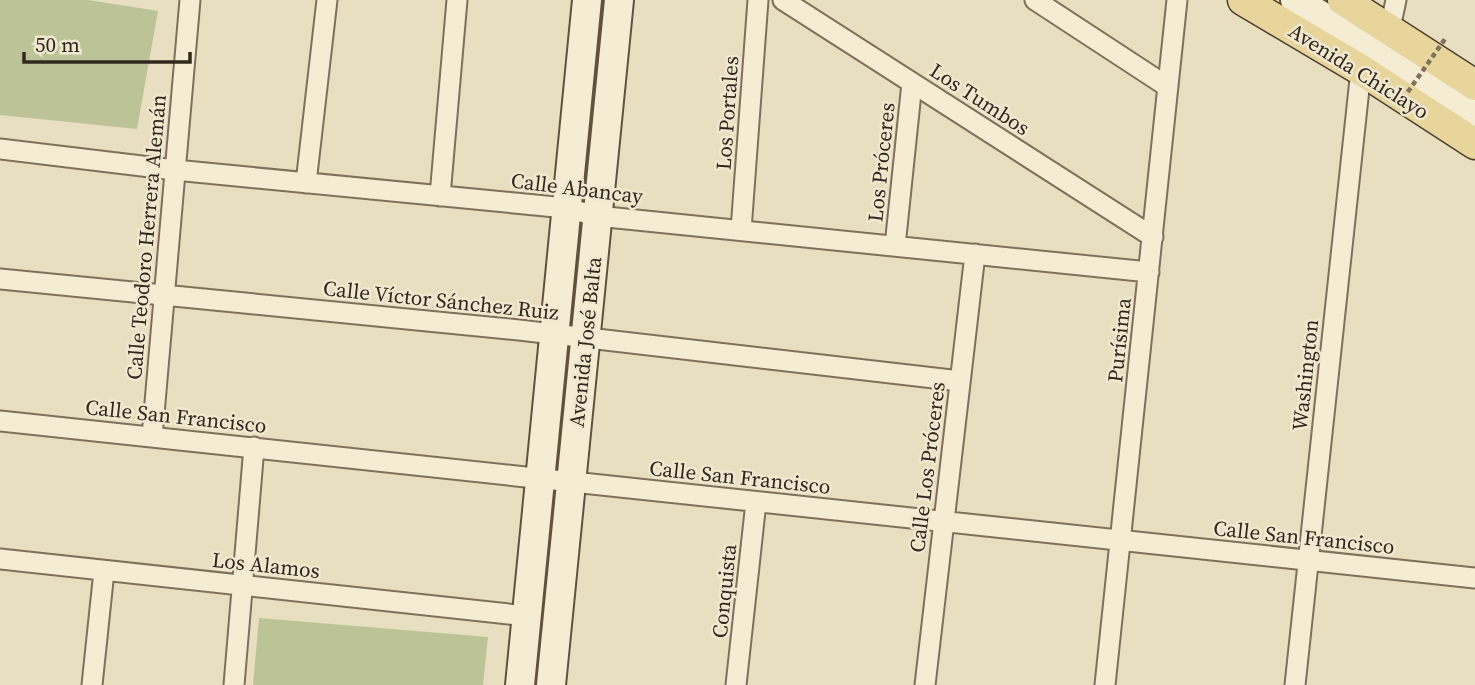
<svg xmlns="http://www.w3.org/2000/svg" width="1475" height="685" font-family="'Source Serif 4',serif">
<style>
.green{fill:#bcc497}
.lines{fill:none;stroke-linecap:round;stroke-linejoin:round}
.street-casing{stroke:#7f705b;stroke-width:23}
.secondary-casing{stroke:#61523e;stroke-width:32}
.primary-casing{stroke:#4d3f2f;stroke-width:33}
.street{stroke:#f4ecd3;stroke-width:19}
.secondary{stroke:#f4ecd3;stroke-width:28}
.primary{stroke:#e8d59c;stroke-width:30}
.path-bridge{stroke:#7f705b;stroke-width:4.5;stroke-dasharray:5 3.5;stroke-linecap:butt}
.labels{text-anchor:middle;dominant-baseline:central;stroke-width:5;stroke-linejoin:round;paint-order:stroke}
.street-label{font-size:21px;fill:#31281d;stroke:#f0e9d0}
</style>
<rect width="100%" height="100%" fill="#e8dfc1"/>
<path class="green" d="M 0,0 L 88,0 L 158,11 L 137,129 L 0,115 Z
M 259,618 L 488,637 L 483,685 L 253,685 Z"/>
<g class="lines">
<defs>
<path id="street" d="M 783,0 L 1153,237
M 1035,0 L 1168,87
M 1390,28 L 1396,0
M 0,149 L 175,170 L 566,208 L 597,216 L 1149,272
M 306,183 L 327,0
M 440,196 L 457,0
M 741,230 L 758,0
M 895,246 L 912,83
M 0,279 L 519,330 L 960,381
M 0,421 L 1475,578
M 152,437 L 190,0
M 0,559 L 527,616
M 92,685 L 104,571
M 234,685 L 254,447
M 736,685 L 756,502
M 925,685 L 975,254
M 1105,685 L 1177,0
M 1295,685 L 1361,70"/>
<path id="secondary" d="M 1295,0 L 1379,50 L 1475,114
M 520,685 L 587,0
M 551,685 L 619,0"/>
<path id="primary" d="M 1243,0 L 1361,70 L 1475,144
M 1343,0 L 1475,85"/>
</defs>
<use href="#street" class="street-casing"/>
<use href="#secondary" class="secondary-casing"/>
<use href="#primary" class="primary-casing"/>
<use href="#street" class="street"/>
<use href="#secondary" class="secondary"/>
<use href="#primary" class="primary"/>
<path class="path-bridge" d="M 1398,106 L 1445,39"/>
</g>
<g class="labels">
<g class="street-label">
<text transform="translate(1359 71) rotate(32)">Avenida Chiclayo</text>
<text transform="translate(980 99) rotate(33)">Los Tumbos</text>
<text transform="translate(727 113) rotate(-86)">Los Portales</text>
<text transform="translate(881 162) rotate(-84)">Los Próceres</text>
<text transform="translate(577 188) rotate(7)">Calle Abancay</text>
<text transform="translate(146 237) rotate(-85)">Calle Teodoro Herrera Alemán</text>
<text transform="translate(441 300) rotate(6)">Calle Víctor Sánchez Ruiz</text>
<text transform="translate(1119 340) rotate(-84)">Purísima</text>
<text transform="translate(585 342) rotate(-84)">Avenida José Balta</text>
<text transform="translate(1305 375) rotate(-84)">Washington</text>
<text transform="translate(176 416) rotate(6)">Calle San Francisco</text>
<text transform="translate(927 467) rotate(-83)">Calle Los Próceres</text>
<text transform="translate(740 477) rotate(6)">Calle San Francisco</text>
<text transform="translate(1304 537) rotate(6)">Calle San Francisco</text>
<text transform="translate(266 565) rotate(6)">Los Alamos</text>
<text transform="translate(724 591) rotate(-84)">Conquista</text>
</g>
</g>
<path d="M24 52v10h166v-10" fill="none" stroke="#31281d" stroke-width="3.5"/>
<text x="35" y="52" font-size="21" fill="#31281d" stroke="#f0e9d0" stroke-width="5" paint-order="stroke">50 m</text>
</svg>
